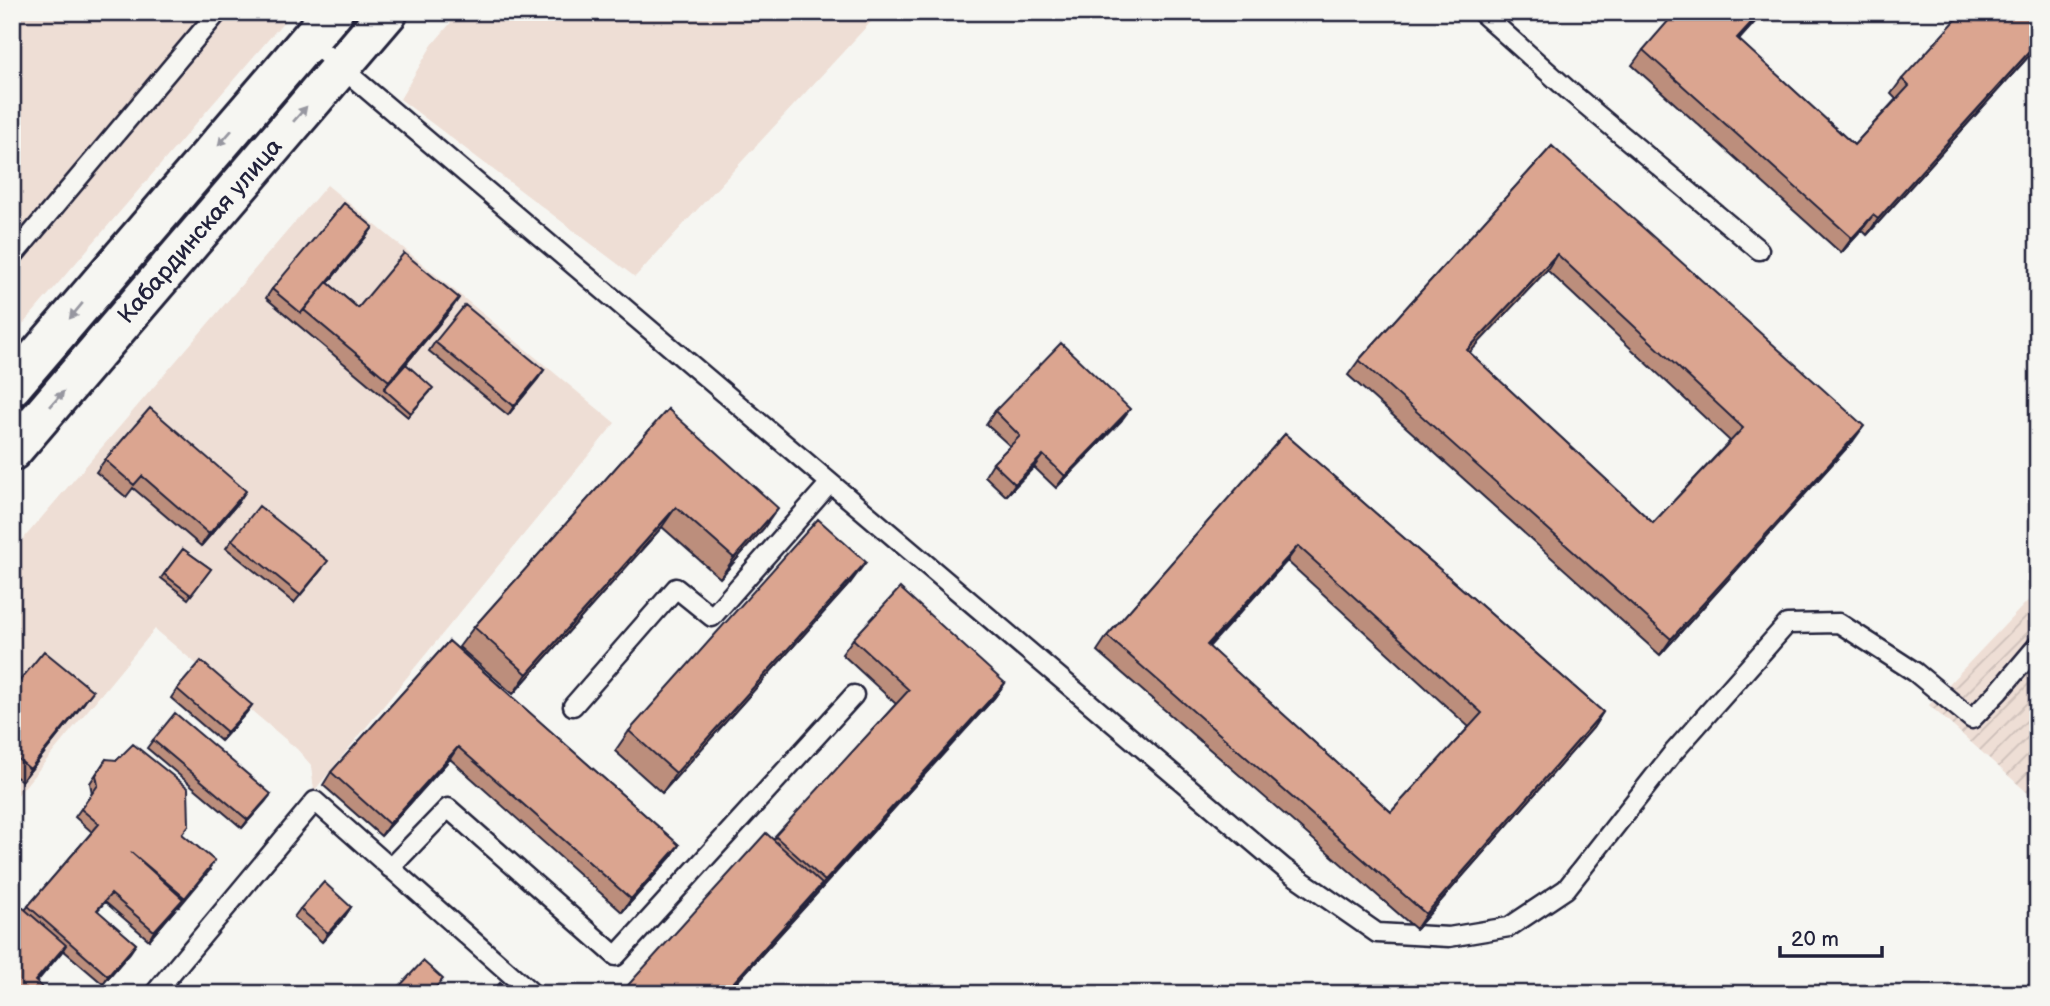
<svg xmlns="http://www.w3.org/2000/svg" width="2050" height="1006" font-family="'Balsamiq Sans',sans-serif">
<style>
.built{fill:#eeded5}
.industrial{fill:url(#industrial-furrows)}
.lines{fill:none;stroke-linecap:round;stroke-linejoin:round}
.lane-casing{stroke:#22223b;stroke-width:23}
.secondary-casing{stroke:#22223b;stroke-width:44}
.lane{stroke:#f6f6f2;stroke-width:18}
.secondary{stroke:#f6f6f2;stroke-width:38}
.wall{fill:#bc8e7c;stroke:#22223b;stroke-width:2;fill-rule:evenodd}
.shaded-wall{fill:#997465;stroke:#22223b;stroke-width:2}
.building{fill:#dba590;stroke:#22223b;stroke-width:2;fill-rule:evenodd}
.oneway{fill:#9797a0}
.labels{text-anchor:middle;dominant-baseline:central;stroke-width:6;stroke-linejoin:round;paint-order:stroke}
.street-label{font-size:24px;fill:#22223b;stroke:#f6f6f2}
</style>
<defs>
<pattern id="industrial-furrows" width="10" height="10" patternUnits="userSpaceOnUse" patternTransform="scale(1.75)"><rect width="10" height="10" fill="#eeded5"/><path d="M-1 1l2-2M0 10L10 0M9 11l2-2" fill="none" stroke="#ccbeb8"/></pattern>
</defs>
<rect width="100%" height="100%" fill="#f6f6f2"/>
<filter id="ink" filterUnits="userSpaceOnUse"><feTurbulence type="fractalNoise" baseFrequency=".0143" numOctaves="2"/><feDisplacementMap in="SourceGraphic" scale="14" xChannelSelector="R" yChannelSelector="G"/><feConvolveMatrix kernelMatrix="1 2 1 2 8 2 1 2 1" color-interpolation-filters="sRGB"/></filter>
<g filter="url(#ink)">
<path class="built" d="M 12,12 L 292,12 L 12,337 Z
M 460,12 L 880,12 L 635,277 L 400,99 L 432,45 Z
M 327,185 L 615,423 L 314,791 L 311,765 L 297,749 L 155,629 L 12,802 L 12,552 Z"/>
<path class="industrial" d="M 2038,590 L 2038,802 L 1929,705 Z"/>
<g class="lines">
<defs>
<path id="lane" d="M 1481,12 L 1568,90 L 1759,250
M 310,41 L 1285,869 L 1377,933 L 1449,937 L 1509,927 L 1566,889 L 1672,754 L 1787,624 L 1839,623 L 1915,672 L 1972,719 L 1999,691 L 2038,645
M 12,257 L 218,12
M 573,706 L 676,588 L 712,617 L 830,483
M 390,868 L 448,808 L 616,956 L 854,695
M 154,994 L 315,801 L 533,994"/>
<path id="secondary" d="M 12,386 L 333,12
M 12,451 L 388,12"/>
</defs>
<use href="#lane" class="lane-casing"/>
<use href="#secondary" class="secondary-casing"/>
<use href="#lane" class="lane"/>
<use href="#secondary" class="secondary"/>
</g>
<path class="wall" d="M 1764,12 L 1739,40 L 1854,145 L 1896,99 L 1891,94 L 1902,79 L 2038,12 L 2038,46 L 1867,235 L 1862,230 L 1841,253 L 1632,65 L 1643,50 Z
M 1552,146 L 1853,441 L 1660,655 L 1348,375 L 1359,360 ZM 1547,270 L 1730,441 L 1653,523 L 1469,352 Z
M 373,227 L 328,283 L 358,308 L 450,311 L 400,371 L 430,392 L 408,417 L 266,298 L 272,289 Z
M 435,342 L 544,370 L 508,415 L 429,351 Z
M 668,409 L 764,528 L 720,578 L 662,527 L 513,694 L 459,647 L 474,627 Z
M 995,411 L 1121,421 L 1056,488 L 1034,467 L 1006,496 L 985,476 L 993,463 L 1010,446 L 986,424 Z
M 1285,434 L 1603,712 L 1593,728 L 1416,929 L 1097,651 L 1107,636 ZM 1287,561 L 1469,727 L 1391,812 L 1209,647 Z
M 105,460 L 238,503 L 201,546 L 133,488 L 126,497 L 96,472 Z
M 232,540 L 322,569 L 294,603 L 226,548 Z
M 183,549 L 211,569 L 188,599 L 161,578 Z
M 851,582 L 662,793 L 615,751 L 629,731 Z
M 853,639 L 1005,683 L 994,698 L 726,994 L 620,994 L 773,840 L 896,704 L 842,654 Z
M 449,641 L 679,845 L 671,857 L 622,912 L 450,759 L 381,836 L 323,785 L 331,772 Z
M 177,689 L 252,705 L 246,713 L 221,741 L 171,698 Z
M 12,690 L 84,703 L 22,781 L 12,774 Z
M 153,740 L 271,794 L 242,828 L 147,748 Z
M 106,759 L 182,834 L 210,870 L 179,907 L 178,906 L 149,940 L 105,902 L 97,911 L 136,944 L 103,984 L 63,950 L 36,982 L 12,994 L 25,910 L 92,832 L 75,817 L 92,793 L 90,783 Z
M 351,907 L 345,916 L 322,942 L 294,917 L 300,909 Z"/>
<path class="shaded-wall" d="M 1761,12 L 1764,12 L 1726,53 L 1737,38 Z
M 2038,42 L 2038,46 L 1867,235 L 1878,219 Z
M 1873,215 L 1862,230 L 1841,253 L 1852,238 Z
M 373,227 L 367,236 L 305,310 L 304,310 Z
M 1557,254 L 1547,270 L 1457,366 L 1467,350 Z
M 459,298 L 450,311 L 384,390 L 389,381 Z
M 544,370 L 538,379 L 508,415 L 514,406 Z
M 1130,409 L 1121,421 L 1056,488 L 1065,476 Z
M 1864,426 L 1853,441 L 1660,655 L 1671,639 Z
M 1043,455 L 1034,467 L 1006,496 L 1015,484 Z
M 246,491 L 238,503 L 201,546 L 209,534 Z
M 676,507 L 662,527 L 513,694 L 527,674 Z
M 778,508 L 764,528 L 720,578 L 734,558 Z
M 1298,546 L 1287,561 L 1196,660 L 1207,645 Z
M 866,562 L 851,582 L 662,793 L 676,773 Z
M 1005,683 L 994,698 L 726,994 L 723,994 Z
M 93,691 L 84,703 L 22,781 L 30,769 Z
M 252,705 L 246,713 L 221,741 L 227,732 Z
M 1603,712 L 1593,728 L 1416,929 L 1426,914 Z
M 458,747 L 450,759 L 381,836 L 389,824 Z
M 271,794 L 265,802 L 242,828 L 248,820 Z
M 679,845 L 671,857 L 622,912 L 631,899 Z
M 183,899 L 177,907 L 149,940 L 154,931 Z
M 351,907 L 345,916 L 322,942 L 328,933 Z
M 136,944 L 130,953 L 103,984 L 108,976 Z
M 66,945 L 61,953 L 30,990 L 35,981 Z"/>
<path class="building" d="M 1676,12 L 1761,12 L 1737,38 L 1854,145 L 1909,86 L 1902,79 L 1963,12 L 2038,12 L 2038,42 L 1878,219 L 1873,215 L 1852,238 L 1643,50 Z
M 1552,146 L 1864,426 L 1671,639 L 1359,360 ZM 1557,254 L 1743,428 L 1653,523 L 1467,350 Z
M 344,203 L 373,227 L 301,313 L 272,289 Z
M 404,253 L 459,298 L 389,381 L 304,310 L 327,282 L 358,308 Z
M 465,305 L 544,370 L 514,406 L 435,342 Z
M 1061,343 L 1130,409 L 1065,476 L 1043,455 L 1015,484 L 993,463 L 1020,436 L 995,411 Z
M 406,364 L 433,388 L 411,413 L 384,389 Z
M 150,408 L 246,491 L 209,534 L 142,476 L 134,485 L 105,460 Z
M 668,409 L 778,508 L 734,558 L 676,507 L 527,674 L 474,627 Z
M 1285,434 L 1603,712 L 1426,914 L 1107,636 ZM 1298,546 L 1482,713 L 1391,812 L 1207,645 Z
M 259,506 L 328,561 L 300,595 L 232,540 Z
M 818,519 L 866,562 L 676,773 L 629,731 Z
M 183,549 L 211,569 L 191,595 L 164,574 Z
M 900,588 L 1005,683 L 825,881 L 775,836 L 909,690 L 853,639 Z
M 449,641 L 679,845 L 631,899 L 458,747 L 389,824 L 331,772 Z
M 44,651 L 93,691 L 30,769 L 12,754 L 12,690 Z
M 201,661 L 252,705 L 227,732 L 177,689 Z
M 175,713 L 271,794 L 248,820 L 153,740 Z
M 133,744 L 188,788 L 189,825 L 182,834 L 215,861 L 185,898 L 131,852 L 183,899 L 154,931 L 111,894 L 97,910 L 136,944 L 108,976 L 28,906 L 99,824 L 81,809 L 98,785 L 96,775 L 106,759 L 117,760 Z
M 766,833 L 822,884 L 723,994 L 620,994 Z
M 324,882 L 351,907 L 328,933 L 300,909 Z
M 14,900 L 66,945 L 35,981 L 50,994 L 12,994 L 12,902 Z
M 423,961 L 443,979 L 430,994 L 401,994 L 396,990 Z
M 500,983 L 512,994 L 490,994 Z"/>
<defs><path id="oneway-solid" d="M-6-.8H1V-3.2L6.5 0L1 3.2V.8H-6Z" transform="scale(1.75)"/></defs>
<g class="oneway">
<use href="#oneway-solid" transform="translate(300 114) rotate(-49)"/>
<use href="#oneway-solid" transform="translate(225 138) rotate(131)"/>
<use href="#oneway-solid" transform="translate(76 311) rotate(130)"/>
<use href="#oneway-solid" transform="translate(57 399) rotate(-49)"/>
</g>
</g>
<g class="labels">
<g class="street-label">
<text transform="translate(200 231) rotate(-49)">Кабардинская улица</text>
</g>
</g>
<rect width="2050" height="1006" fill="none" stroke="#f6f6f2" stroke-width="42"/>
<rect x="21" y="21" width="2008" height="964" fill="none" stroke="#22223b" stroke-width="2.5" filter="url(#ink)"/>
<path d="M1780 946v10h102v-10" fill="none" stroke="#22223b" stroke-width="3.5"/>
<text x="1791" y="946" font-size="21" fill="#22223b" stroke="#f6f6f2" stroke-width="5" paint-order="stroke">20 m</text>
</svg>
